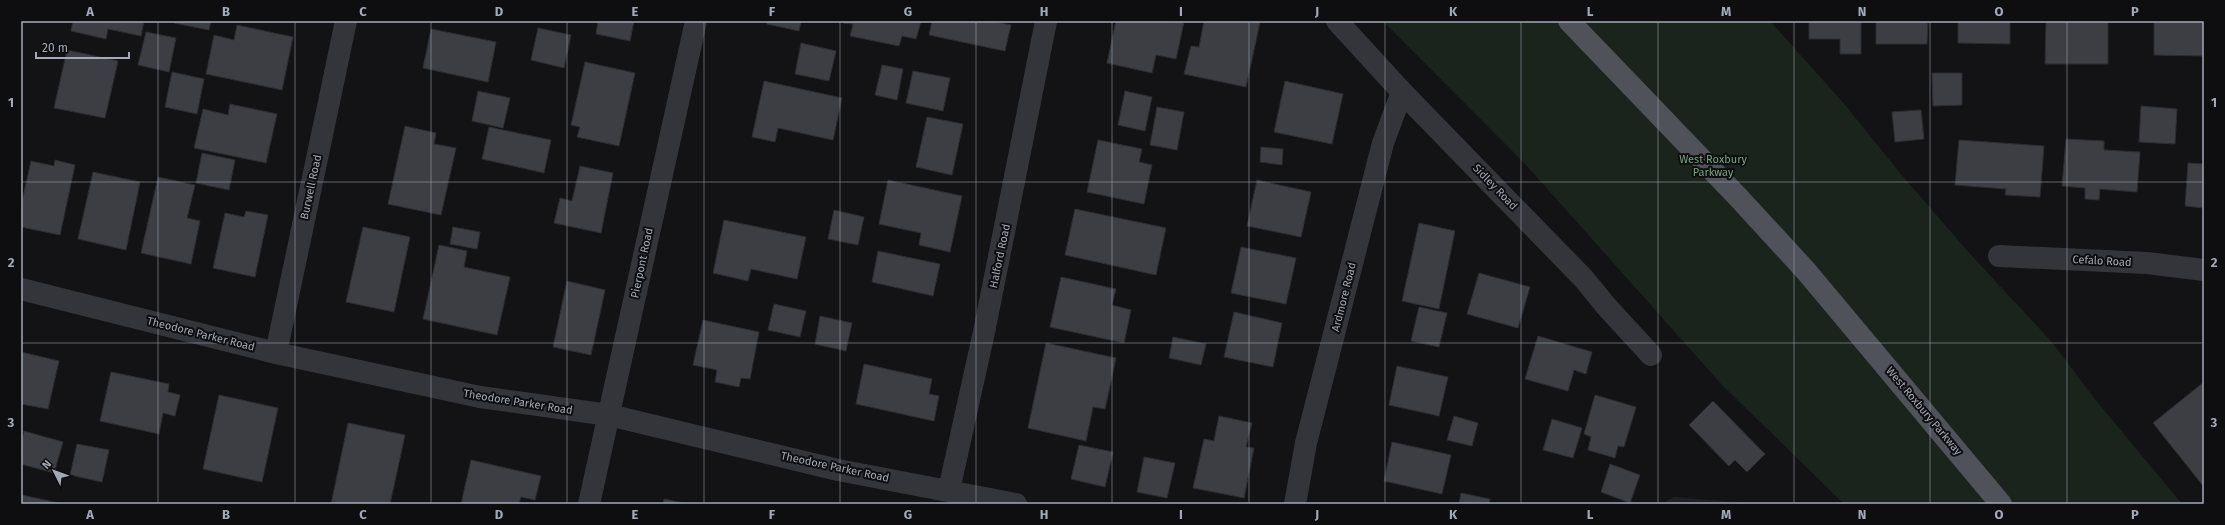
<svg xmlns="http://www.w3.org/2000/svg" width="2225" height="525" font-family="'Fira Sans',sans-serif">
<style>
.built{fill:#1f1f23}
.green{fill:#1b241c}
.building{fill:#3c3e43;stroke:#2d2d32}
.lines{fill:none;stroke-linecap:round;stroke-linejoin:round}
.minor{stroke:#34353b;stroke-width:22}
.primary{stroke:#50525a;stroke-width:22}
.grid{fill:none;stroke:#a3a9b7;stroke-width:1;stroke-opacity:0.55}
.labels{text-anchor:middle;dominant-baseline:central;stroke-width:4;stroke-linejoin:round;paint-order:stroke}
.park-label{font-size:11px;fill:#78a47d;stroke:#0e0e10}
.street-label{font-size:11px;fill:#a3a9b7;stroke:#0e0e10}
.neatline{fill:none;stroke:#a3a9b7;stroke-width:1.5}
.grid-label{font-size:13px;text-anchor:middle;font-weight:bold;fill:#a3a9b7}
</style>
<rect width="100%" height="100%" fill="#131315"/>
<path class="built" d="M 1674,497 L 1758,504 L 1661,504 Z"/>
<path class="green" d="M 1383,21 L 1770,21 L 1841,100 L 1900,173 L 1971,255 L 2051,341 L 2094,398 L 2182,504 L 1844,504 L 1722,385 L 1527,166 Z"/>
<path class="building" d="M 73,21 L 144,21 L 141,36 L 108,29 L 106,39 L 71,31 Z
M 174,21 L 211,21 L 209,30 L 174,23 Z
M 598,21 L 634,21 L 630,41 L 596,34 Z
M 767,21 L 801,21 L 799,31 L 767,24 Z
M 844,21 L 921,21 L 916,39 L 902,36 L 899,46 L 850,36 L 853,24 L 843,23 Z
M 932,21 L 991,21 L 1011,25 L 1005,51 L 929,35 Z
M 1116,21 L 1184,22 L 1176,59 L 1156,55 L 1152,73 L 1107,63 Z
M 1204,21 L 1260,22 L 1246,87 L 1184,74 L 1191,46 L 1199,47 Z
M 1809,21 L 1861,21 L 1861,54 L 1840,54 L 1840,39 L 1809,39 Z
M 1876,21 L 1928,21 L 1927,44 L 1876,44 Z
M 1958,21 L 2010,21 L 2010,44 L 1958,43 Z
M 2046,21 L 2108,21 L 2108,64 L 2045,64 Z
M 2154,21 L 2204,21 L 2204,56 L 2154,55 Z
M 237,25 L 293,37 L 282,90 L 206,74 L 214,35 L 234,40 Z
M 538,28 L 571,35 L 564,68 L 531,60 Z
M 431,29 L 496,42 L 488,82 L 423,68 Z
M 146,32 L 176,38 L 169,72 L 138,65 Z
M 801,43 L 836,51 L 829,81 L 795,74 Z
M 67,50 L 118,61 L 105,118 L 54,108 Z
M 585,62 L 635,73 L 619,146 L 577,137 L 580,127 L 571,125 Z
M 882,65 L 903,69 L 897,100 L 875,95 Z
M 913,71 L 950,78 L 943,111 L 906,103 Z
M 172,72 L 204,79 L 197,114 L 165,107 Z
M 1932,73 L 1962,73 L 1962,105 L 1933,106 Z
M 764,81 L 842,98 L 833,140 L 778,128 L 775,142 L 752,137 Z
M 1285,81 L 1343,94 L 1332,144 L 1274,132 Z
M 478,91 L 510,98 L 503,128 L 472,121 Z
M 1125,91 L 1152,97 L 1145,131 L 1118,125 Z
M 230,104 L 277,114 L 266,163 L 194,148 L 203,109 L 228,115 Z
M 2141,106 L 2177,109 L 2175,144 L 2139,142 Z
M 1157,107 L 1184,112 L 1177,150 L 1150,145 Z
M 1921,110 L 1924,139 L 1895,142 L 1892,112 Z
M 927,117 L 963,124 L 952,175 L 916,167 Z
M 405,126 L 436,133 L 434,144 L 456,148 L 441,215 L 388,204 Z
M 489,127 L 551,140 L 544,173 L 482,159 Z
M 2066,139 L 2104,141 L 2104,150 L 2140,152 L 2137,192 L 2100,189 L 2099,200 L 2085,199 L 2085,188 L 2062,186 Z
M 1098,140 L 1142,149 L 1139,162 L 1152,165 L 1144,204 L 1087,192 Z
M 1959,140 L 2044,146 L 2040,197 L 2005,195 L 2006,189 L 1955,185 Z
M 1261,147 L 1283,149 L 1282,165 L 1260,162 Z
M 202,153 L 235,160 L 229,190 L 196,183 Z
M 55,160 L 75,165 L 60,235 L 21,227 L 21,206 L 31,161 L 54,166 Z
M 2188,163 L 2204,164 L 2204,208 L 2185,206 Z
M 580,166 L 613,173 L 601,233 L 554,223 L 560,198 L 572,201 Z
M 93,172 L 140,182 L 126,250 L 78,239 Z
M 158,177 L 195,185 L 187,218 L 200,221 L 191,264 L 141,253 Z
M 888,180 L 962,196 L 950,252 L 919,245 L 921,233 L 879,224 Z
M 1257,180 L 1311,192 L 1301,237 L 1247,226 Z
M 1075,209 L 1166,228 L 1156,275 L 1065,255 Z
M 834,210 L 864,217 L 858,245 L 828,239 Z
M 246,211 L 268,215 L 255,277 L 213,268 L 225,213 L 244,217 Z
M 724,220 L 806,237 L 797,279 L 751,269 L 748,281 L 713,273 Z
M 1419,223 L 1455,231 L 1439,309 L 1402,301 Z
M 363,227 L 410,237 L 394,312 L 346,302 Z
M 453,227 L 480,232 L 477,249 L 450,244 Z
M 439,245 L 467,251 L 464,267 L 510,277 L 497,335 L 423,319 Z
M 1241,247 L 1296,258 L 1286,304 L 1231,293 Z
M 878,251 L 940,264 L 933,296 L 872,282 Z
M 1479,273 L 1530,287 L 1518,328 L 1467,314 Z
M 1061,277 L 1116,289 L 1112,305 L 1131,310 L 1124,343 L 1050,327 Z
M 567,281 L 605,290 L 591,355 L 553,347 Z
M 774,304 L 806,311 L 800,337 L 768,330 Z
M 1419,307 L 1447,313 L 1439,347 L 1411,341 Z
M 1234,312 L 1282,323 L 1273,367 L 1224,357 Z
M 820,316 L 852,323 L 846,351 L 815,344 Z
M 703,320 L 759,332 L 750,379 L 741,378 L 739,387 L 715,382 L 717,370 L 693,365 Z
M 1538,336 L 1592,352 L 1586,374 L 1574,370 L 1568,391 L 1525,379 Z
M 1173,337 L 1206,344 L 1201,365 L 1169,358 Z
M 1046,343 L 1116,358 L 1105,409 L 1093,407 L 1086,441 L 1028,428 Z
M 21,352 L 59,361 L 48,409 L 21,404 Z
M 864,364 L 932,379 L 929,394 L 939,396 L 934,421 L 856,404 Z
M 1397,366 L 1448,377 L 1439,416 L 1389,405 Z
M 111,372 L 169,384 L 168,392 L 180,395 L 175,416 L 163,413 L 159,434 L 100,421 Z
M 2204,382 L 2204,487 L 2153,423 Z
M 219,395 L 278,408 L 262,482 L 203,469 Z
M 1595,395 L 1636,407 L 1624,447 L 1618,446 L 1615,458 L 1588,450 L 1591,437 L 1584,434 Z
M 1713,401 L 1765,454 L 1747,472 L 1735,460 L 1729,466 L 1689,425 Z
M 1219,416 L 1252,423 L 1246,447 L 1254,448 L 1244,498 L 1193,488 L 1204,439 L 1214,441 Z
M 1454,416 L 1478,423 L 1472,446 L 1447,440 Z
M 1552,419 L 1582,428 L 1573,458 L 1543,450 Z
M 348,423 L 405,435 L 390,504 L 331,504 Z
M 24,431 L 63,442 L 54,473 L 21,464 L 21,443 Z
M 1392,442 L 1451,455 L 1442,494 L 1384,481 Z
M 77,444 L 109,450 L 102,482 L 70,475 Z
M 1079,445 L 1113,452 L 1105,487 L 1071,479 Z
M 1144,457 L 1175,463 L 1167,498 L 1137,492 Z
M 471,460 L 541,476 L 535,500 L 521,497 L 519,504 L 461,504 Z
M 1610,464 L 1640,475 L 1630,503 L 1601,492 Z
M 1461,493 L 1490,499 L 1489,504 L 1459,504 Z
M 22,495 L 63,504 L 21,504 Z
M 664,499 L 688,504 L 663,504 Z"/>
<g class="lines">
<path class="minor" d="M 1337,21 L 1402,92 L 1584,279 L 1606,306 L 1651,355
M 1999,256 L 2147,263 L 2204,270
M 21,289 L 276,353 L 480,397 L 609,415 L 838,470 L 1016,504
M 276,353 L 346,21
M 949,490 L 984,332 L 1046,21
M 589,504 L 696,21
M 1295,504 L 1306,443 L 1383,143 L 1402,92"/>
<path class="primary" d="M 1569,21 L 1737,196 L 1806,271 L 2001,504"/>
</g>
<path class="grid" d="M 158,21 L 158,504M 295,21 L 295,504M 431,21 L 431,504M 567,21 L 567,504M 704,21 L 704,504M 840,21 L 840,504M 976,21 L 976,504M 1112,21 L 1112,504M 1249,21 L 1249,504M 1385,21 L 1385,504M 1521,21 L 1521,504M 1658,21 L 1658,504M 1794,21 L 1794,504M 1930,21 L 1930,504M 2067,21 L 2067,504M 21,182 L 2204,182M 21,343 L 2204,343"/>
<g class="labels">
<g class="park-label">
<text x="1713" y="159">West Roxbury<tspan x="1713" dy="13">Parkway</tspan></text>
</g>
<g class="street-label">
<text transform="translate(311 187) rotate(-78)">Burwell Road</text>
<text transform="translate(1495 187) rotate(46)">Sidley Road</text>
<text transform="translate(1000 256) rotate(-78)">Halford Road</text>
<text transform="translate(2102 261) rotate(3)">Cefalo Road</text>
<text transform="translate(642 263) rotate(-78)">Pierpont Road</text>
<text transform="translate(1344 297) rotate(-76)">Ardmore Road</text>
<text transform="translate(201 334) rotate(14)">Theodore Parker Road</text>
<text transform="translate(518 402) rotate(9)">Theodore Parker Road</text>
<text transform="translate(1924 411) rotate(50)">West Roxbury Parkway</text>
<text transform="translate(835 467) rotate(12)">Theodore Parker Road</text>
</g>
</g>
<rect width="2225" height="525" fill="none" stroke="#0e0e10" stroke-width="44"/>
<g transform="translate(54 471) rotate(312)" stroke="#0e0e10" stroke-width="3" paint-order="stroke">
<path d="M0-3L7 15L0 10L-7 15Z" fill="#a3a9b7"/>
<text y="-6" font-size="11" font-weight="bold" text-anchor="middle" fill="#a3a9b7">N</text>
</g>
<path d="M36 52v6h93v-6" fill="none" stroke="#a3a9b7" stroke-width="2"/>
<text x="42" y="52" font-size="12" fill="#a3a9b7" stroke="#0e0e10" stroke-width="3" paint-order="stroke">20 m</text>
<rect x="22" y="22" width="2181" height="481" class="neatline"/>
<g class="grid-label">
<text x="90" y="16">A</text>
<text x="226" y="16">B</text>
<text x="363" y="16">C</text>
<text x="499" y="16">D</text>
<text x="635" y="16">E</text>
<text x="772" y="16">F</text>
<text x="908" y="16">G</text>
<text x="1044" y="16">H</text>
<text x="1181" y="16">I</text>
<text x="1317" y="16">J</text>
<text x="1453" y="16">K</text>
<text x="1590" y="16">L</text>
<text x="1726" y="16">M</text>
<text x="1862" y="16">N</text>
<text x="1999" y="16">O</text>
<text x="2135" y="16">P</text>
<text x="11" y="107">1</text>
<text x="2214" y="107">1</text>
<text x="11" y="267">2</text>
<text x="2214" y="267">2</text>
<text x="11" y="427">3</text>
<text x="2214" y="427">3</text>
<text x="90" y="519">A</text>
<text x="226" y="519">B</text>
<text x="363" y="519">C</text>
<text x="499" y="519">D</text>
<text x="635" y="519">E</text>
<text x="772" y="519">F</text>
<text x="908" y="519">G</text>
<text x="1044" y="519">H</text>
<text x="1181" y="519">I</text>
<text x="1317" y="519">J</text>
<text x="1453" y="519">K</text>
<text x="1590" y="519">L</text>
<text x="1726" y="519">M</text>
<text x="1862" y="519">N</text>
<text x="1999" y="519">O</text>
<text x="2135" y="519">P</text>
</g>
</svg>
